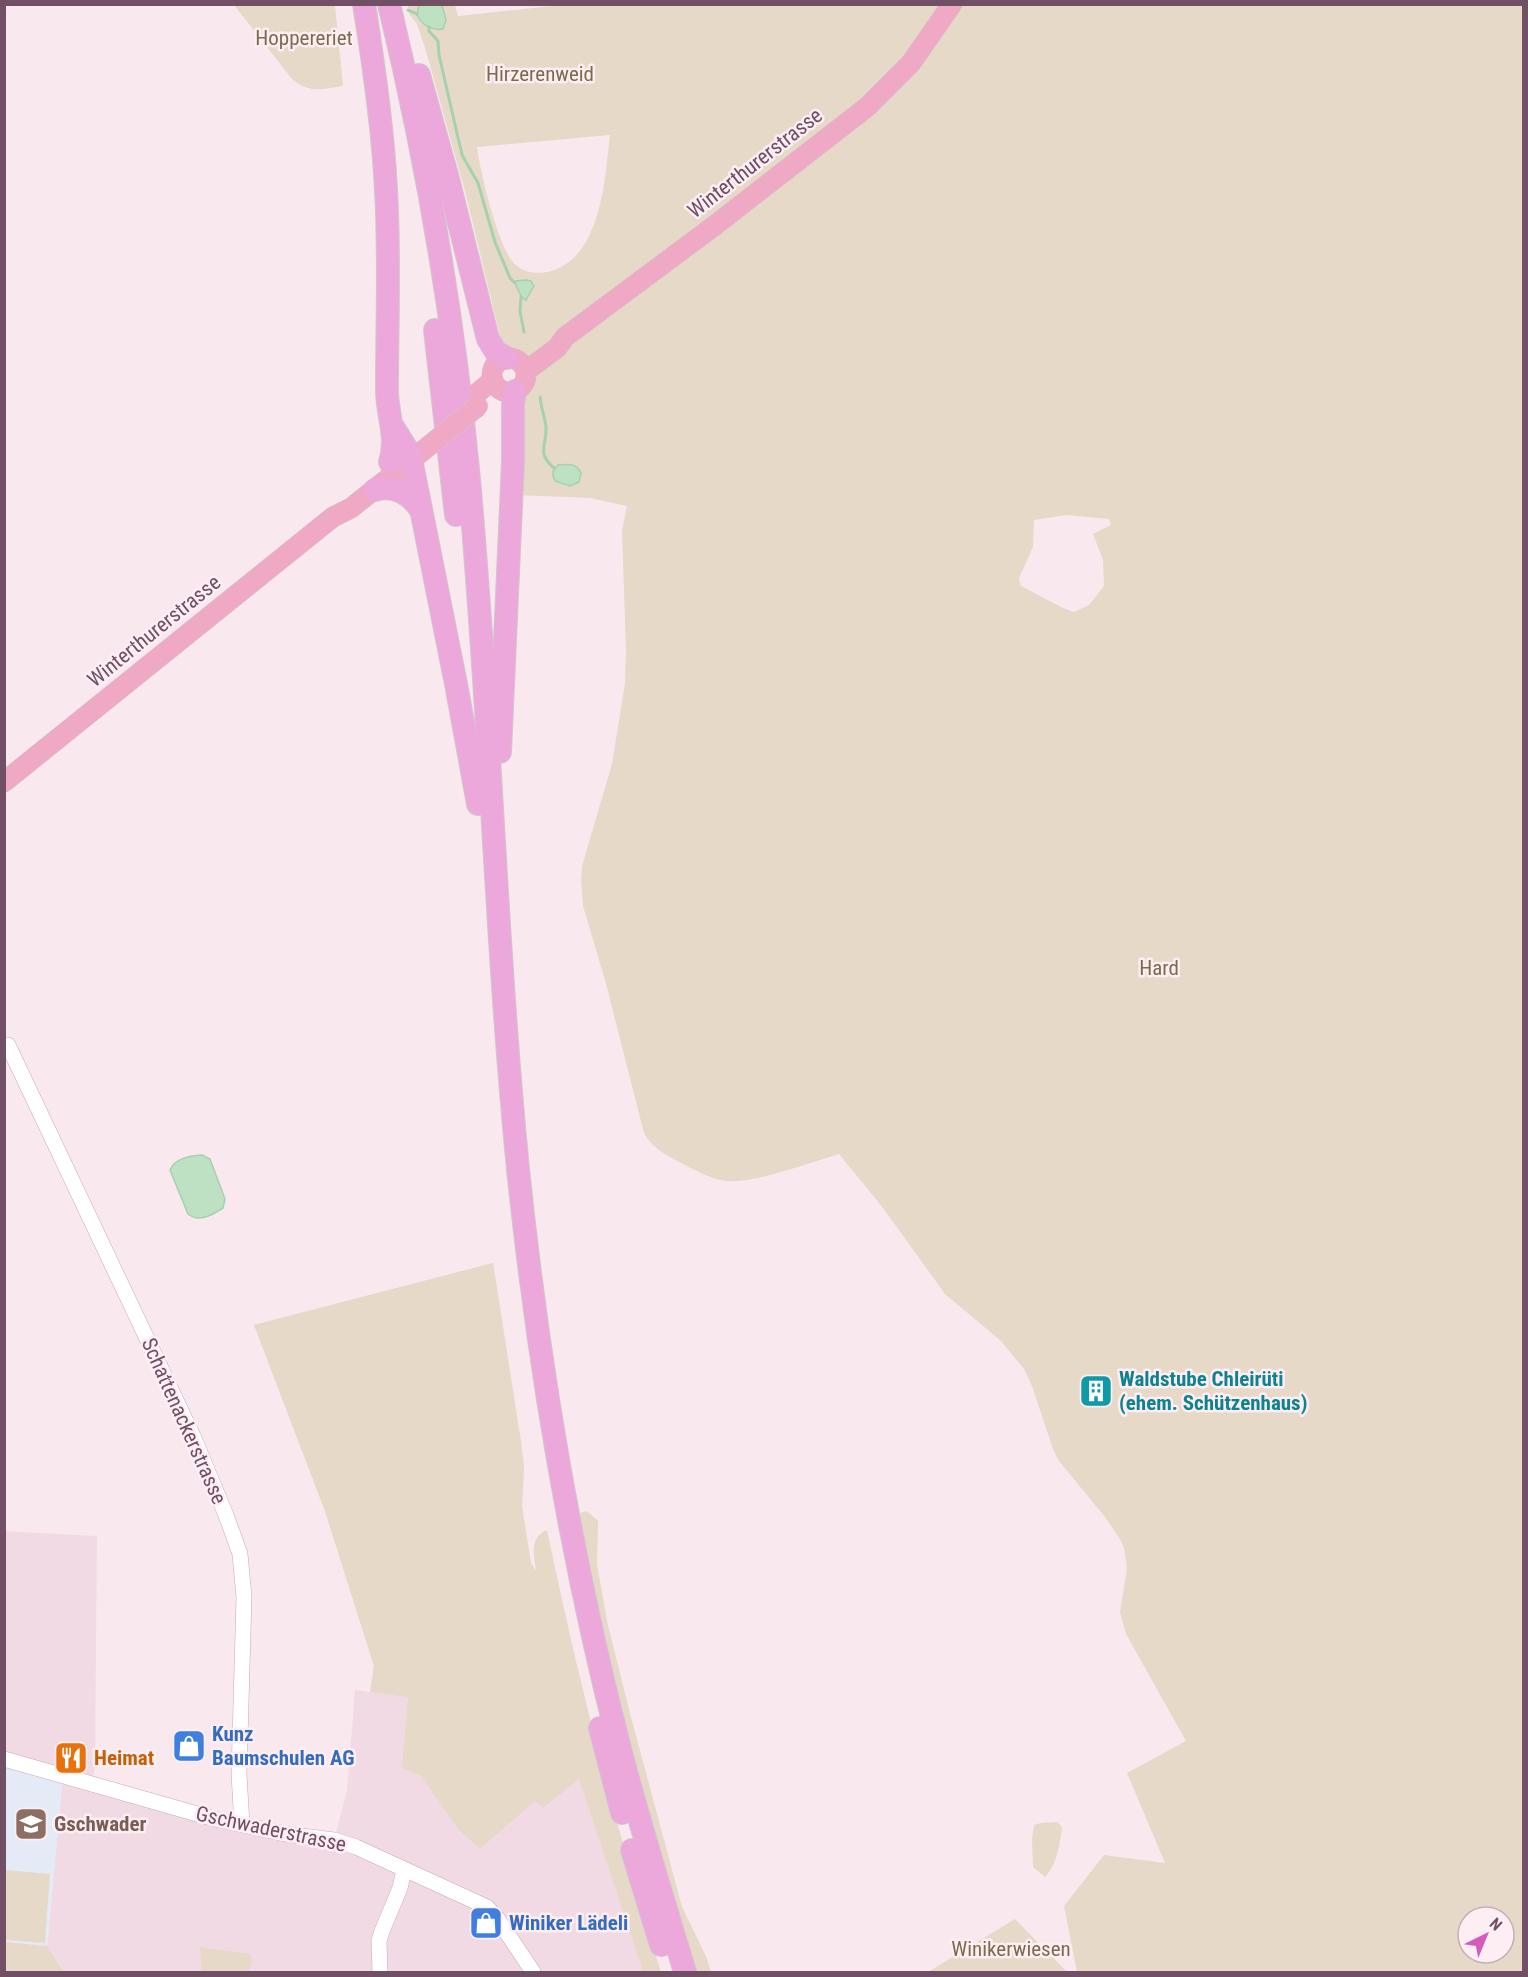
<svg xmlns="http://www.w3.org/2000/svg" width="1528" height="1977" font-family="'Roboto Condensed',sans-serif">
<style>
.residential{fill:#f2dae5}
.education{fill:#e5ebf6}
.green{fill:#e6d9c8;fill-rule:evenodd}
.water{fill:#bfe1c3;stroke:#a6d1ad;stroke-width:1.5}
.lines{fill:none;stroke-linecap:round;stroke-linejoin:round}
.stream{stroke:#a6d1ad;stroke-width:3}
.minor-casing{stroke:#c5aaba;stroke-width:16}
.major-casing{stroke:#d2c7ce;stroke-width:21}
.highway-casing{stroke:#d2c7ce;stroke-width:24}
.minor{stroke:#fff;stroke-width:15}
.major{stroke:#f0a9c4;stroke-width:20}
.highway{stroke:#eca7db;stroke-width:22}
.major-bridge-casing{stroke:#d2c7ce;stroke-width:21;stroke-linecap:butt}
.major-bridge{stroke:#f0a9c4;stroke-width:20}
.labels{text-anchor:middle;dominant-baseline:central;stroke-width:5;stroke-linejoin:round;paint-order:stroke}
.park-label{font-size:21px;fill:#7a6c4c;stroke:#fdeef4}
.street-label{font-size:21px;fill:#714f65;stroke:#fdeef4}
.culture-label{font-size:21px;font-weight:bold;fill:#0d838f;stroke:#fdeef4;text-anchor:start}
.shop-label{font-size:21px;font-weight:bold;fill:#366cbe;stroke:#fdeef4;text-anchor:start}
.food-label{font-size:21px;font-weight:bold;fill:#c56008;stroke:#fdeef4;text-anchor:start}
.education-label{font-size:21px;font-weight:bold;fill:#785e54;stroke:#fdeef4;text-anchor:start}
</style>
<rect width="100%" height="100%" fill="#fae8ef"/>
<path class="residential" d="M 493,1263 L 521,1442 L 524,1467 L 522,1507 L 531,1563 L 537,1573 L 579,1778 L 643,1972 L 249,1972 L 249,1967 L 200,1948 L 201,1972 L 64,1972 L 47,1946 L 63,1775 L 5,1759 L 4,1531 L 97,1536 L 95,1767 L 92,1784 L 334,1840 L 347,1790 L 355,1690 L 370,1692 L 374,1666 L 325,1511 L 254,1325 Z"/>
<path class="education" d="M 4,1759 L 63,1775 L 47,1946 L 5,1942 Z"/>
<path class="green" d="M 571,4 L 1523,5 L 1523,1972 L 1077,1972 L 1064,1906 L 1104,1855 L 1165,1863 L 1127,1773 L 1186,1741 L 1126,1634 L 1120,1612 L 1127,1568 L 1124,1548 L 1120,1539 L 1105,1517 L 1059,1461 L 1053,1449 L 1032,1386 L 1024,1369 L 1001,1341 L 945,1294 L 883,1208 L 839,1154 C 809,1163 756,1183 726,1181 C 710,1179 693,1169 679,1162 C 665,1154 652,1148 644,1133 L 605,980 L 583,906 L 581,880 L 582,866 L 612,764 L 625,683 L 626,650 L 622,531 L 627,506 L 590,498 L 516,495 L 522,395 L 533,380 L 526,376 L 521,363 L 501,340 L 466,195 L 426,51 L 417,24 L 409,14 L 408,5 L 455,5 L 458,16 ZM 610,135 C 606,169 604,207 588,238 C 580,254 566,268 548,272 C 536,274 523,273 514,263 C 498,247 480,171 477,147 ZM 528,280 L 534,283 L 533,289 L 528,299 L 523,299 L 515,283 ZM 1066,515 L 1109,519 L 1111,525 L 1093,534 L 1103,560 L 1104,586 L 1089,605 L 1074,612 L 1063,608 L 1021,586 L 1019,578 L 1033,547 L 1034,520 ZM 1468,1917 L 1504,1917 L 1504,1953 L 1468,1953 Z
M 234,5 L 335,5 L 343,86 C 322,89 310,94 292,79 Z
M 493,1263 L 521,1442 L 524,1467 L 522,1507 L 531,1563 L 536,1571 C 534,1556 529,1537 547,1530 C 578,1680 616,1827 661,1972 L 643,1972 L 579,1779 L 543,1808 L 535,1801 L 480,1849 L 458,1829 L 421,1776 L 402,1768 L 408,1697 L 370,1692 L 374,1666 L 325,1511 L 254,1325 Z
M 587,1511 L 598,1521 L 597,1564 L 607,1621 L 631,1717 L 682,1907 L 706,1956 L 711,1972 L 694,1972 L 628,1746 L 577,1517 L 580,1516 L 580,1513 Z
M 1057,1822 L 1062,1827 C 1060,1843 1057,1865 1045,1877 L 1033,1867 L 1032,1839 L 1034,1825 L 1041,1823 Z
M 5,1870 L 50,1874 L 45,1943 L 5,1940 Z
M 1015,1919 L 1067,1972 L 928,1972 Z
M 5,1942 L 47,1946 L 64,1972 L 5,1972 Z
M 200,1947 L 250,1954 L 252,1961 L 249,1972 L 201,1972 Z"/>
<path class="water" d="M 419,5 L 442,5 L 446,20 L 443,29 C 432,31 422,25 417,15 Z
M 526,280 L 531,281 L 534,286 L 526,300 L 521,296 L 515,283 L 516,281 Z
M 558,465 C 568,464 577,463 581,473 L 579,482 L 570,486 L 555,481 L 553,476 L 553,471 Z
M 202,1155 L 210,1159 L 225,1199 L 223,1208 C 212,1215 199,1223 188,1214 L 170,1170 C 175,1158 190,1156 202,1155 Z"/>
<g class="lines">
<path class="stream" d="M 408,10 L 417,14
M 429,27 L 429,31 L 438,41 L 439,55 L 462,155 L 478,183 L 495,242 L 510,278 L 515,283
M 521,297 L 520,311 L 524,332
M 540,397 C 541,407 545,418 546,427 C 547,445 536,453 554,468"/>
<defs>
<path id="minor" d="M 8,1045 L 193,1436 L 226,1515 L 240,1554 L 244,1597 L 239,1774 L 242,1825
M 4,1759 L 215,1819 L 286,1834 L 334,1840 L 356,1847 L 487,1907 L 497,1918 L 533,1972
M 380,1972 L 379,1941 L 382,1931 L 400,1888 L 404,1870"/>
<path id="major" d="M492 375a17 17 0 1 1 34 0a17 17 0 1 1-34 0Z
M 526,371 L 557,348 L 565,337 L 714,226 L 867,107 L 911,63 L 952,4
M 476,394 L 493,380
M 4,782 L 333,517 L 351,508 L 435,441"/>
<path id="highway" d="M 364,4 C 374,66 383,128 386,190 C 390,257 387,323 387,390 C 387,415 398,437 390,462
M 389,4 C 426,157 453,313 468,469 C 490,702 495,936 518,1169 C 538,1362 570,1553 618,1741 C 638,1819 662,1896 685,1972
M 419,75 L 447,175 L 488,339 L 496,352 L 507,358
M 435,330 L 456,515
M 393,427 L 410,454 L 456,684 L 478,804
M 375,490 C 394,484 410,494 421,510
M 500,752 L 513,461 L 513,404 L 515,391
M 600,1728 L 622,1813
M 632,1850 L 661,1945"/>
</defs>
<use href="#minor" class="minor-casing"/>
<use href="#major" class="major-casing"/>
<use href="#highway" class="highway-casing"/>
<use href="#minor" class="minor"/>
<use href="#major" class="major"/>
<use href="#highway" class="highway"/>
<defs>
<path id="major-bridge" d="M 435,441 L 478,406"/>
</defs>
<use href="#major-bridge" class="major-bridge-casing"/>
<use href="#major-bridge" class="major-bridge"/>
</g>
<defs>
<symbol id="building-square" viewBox="-11 -11 22 22"><rect x="-9" y="-9" width="18" height="18" rx="4" fill="#0f9aa8" stroke="#fdeef4"/><path d="M-4-6H4V6H1V3H-1V6H-4ZM-2.5-4.3h1.7v1.8h-1.7ZM.8-4.3h1.7v1.8H.8ZM-2.5-1h1.7V.8h-1.7ZM.8-1h1.7V.8H.8Z" fill="#fff"/></symbol>
<symbol id="shop-square" viewBox="-11 -11 22 22"><rect x="-9" y="-9" width="18" height="18" rx="4" fill="#3f7fe0" stroke="#fdeef4"/><path d="M-5-2.5h2.3a2.7 3.5 0 0 1 5.4 0H5L5.5 6h-11ZM-1.5-2.5h3a1.5 2.3 0 0 0-3 0Z" fill="#fff"/></symbol>
<symbol id="restaurant-square" viewBox="-11 -11 22 22"><rect x="-9" y="-9" width="18" height="18" rx="4" fill="#e8710a" stroke="#fdeef4"/><path d="M-5-6h1v4h1v-4h1v4h1v-4h1v5L-1.5 .5V6h-2V.5L-5-1ZM5-6V6H3V1.5H1.5Q1.5-4 5-6Z" fill="#fff"/></symbol>
<symbol id="school-square" viewBox="-11 -11 22 22"><rect x="-9" y="-9" width="18" height="18" rx="4" fill="#8d6e63" stroke="#fdeef4"/><path d="M0-5L7-2L0 1L-7-2ZM-4 1L0 2.5L4 1V4Q0 6-4 4Z" fill="#fff"/></symbol>
</defs>
<g fill-rule="evenodd">
<use href="#building-square" x="1077" y="1372" width="38" height="38"/>
<use href="#shop-square" x="170" y="1727" width="38" height="38"/>
<use href="#restaurant-square" x="52" y="1739" width="38" height="38"/>
<use href="#school-square" x="12" y="1805" width="38" height="38"/>
<use href="#shop-square" x="467" y="1904" width="38" height="38"/>
</g>
<g class="labels">
<g class="park-label">
<text x="304" y="38">Hoppereriet</text>
<text x="540" y="74">Hirzerenweid</text>
<text x="1159" y="968">Hard</text>
<text x="1011" y="1949">Winikerwiesen</text>
</g>
<g class="street-label">
<text transform="translate(755 163) rotate(-38)">Winterthurerstrasse</text>
<text transform="translate(154 631) rotate(-39)">Winterthurerstrasse</text>
<text transform="translate(184 1421) rotate(66)">Schattenackerstrasse</text>
<text transform="translate(271 1829) rotate(12)">Gschwaderstrasse</text>
</g>
<g class="culture-label">
<text x="1119" y="1379">Waldstube Chleirüti<tspan x="1119" dy="24">(ehem. Schützenhaus)</tspan></text>
</g>
<g class="shop-label">
<text x="212" y="1734">Kunz<tspan x="212" dy="24">Baumschulen AG</tspan></text>
<text x="509" y="1923">Winiker Lädeli</text>
</g>
<g class="food-label">
<text x="94" y="1758">Heimat</text>
</g>
<g class="education-label">
<text x="54" y="1824">Gschwader</text>
</g>
</g>
<rect width="1528" height="1977" fill="none" stroke="#714f65" stroke-width="12"/>
<g transform="translate(1486 1935) rotate(43)"><circle r="28" fill="#fdeef4" stroke="#c5aebb" stroke-width="1.5"/>
<path d="M0-4.5L10 22L0 15L-10 22Z" fill="#d45dbb"/>
<text y="-9" font-size="16" font-weight="bold" text-anchor="middle" fill="#714f65">N</text>
</g>
</svg>
